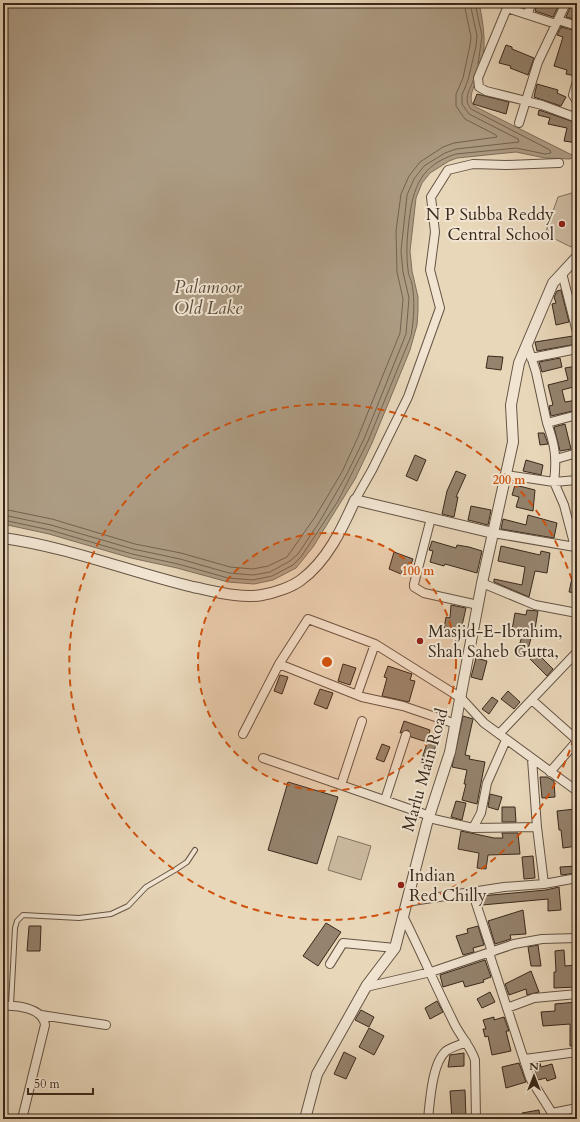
<svg xmlns="http://www.w3.org/2000/svg" width="580" height="1122" font-family="Cardo,serif">
<style>
.green{fill:#cbb99f;stroke:#82715e}
.water{fill:#ad9c84;stroke:#7f6e5a}
.lines{fill:none;stroke-linecap:round;stroke-linejoin:round}
.shore{stroke:#736250;stroke-width:1}
.building{fill:#95836e;stroke:#39291c}
.service-casing{stroke:#655444;stroke-width:6}
.minor-casing{stroke:#655444;stroke-width:10}
.tertiary-casing{stroke:#655444;stroke-width:12}
.service{stroke:#f1e5d2;stroke-width:4}
.minor{stroke:#f1e5d2;stroke-width:8}
.tertiary{stroke:#f1e5d2;stroke-width:10}
.ring{fill:none;stroke:#ce520e;stroke-width:2;stroke-dasharray:7 5}
.poi-dot{fill:#8f2418;stroke:#f1e5d2;stroke-width:1.5}
.labels{text-anchor:middle;dominant-baseline:central;stroke-width:4;stroke-linejoin:round;paint-order:stroke}
.poi-label{font-size:17px;fill:#39291c;stroke:#f1e5d2;text-anchor:start}
.street-label{font-size:17px;fill:#39291c;stroke:#f1e5d2}
.water-label{font-size:18px;font-style:italic;fill:#5c4c3b;stroke:#f1e5d2}
.centre{fill:#ce520e;stroke:#f1e5d2;stroke-width:2}
.ring-label{font-size:12px;text-anchor:middle;font-weight:bold;fill:#ce520e;stroke:#f1e5d2;stroke-width:4;stroke-linejoin:round;paint-order:stroke}
</style>
<rect width="100%" height="100%" fill="#e9d7ba"/>
<filter id="stains"><feTurbulence type="fractalNoise" baseFrequency=".005" numOctaves="4"/><feColorMatrix values="0 0 0 0 .2 0 0 0 0 .09 0 0 0 0 .02 0 0 0 .5 -.17"/></filter>
<radialGradient id="worn" r=".72"><stop offset=".6" stop-color="#630" stop-opacity="0"/><stop offset="1" stop-color="#630" stop-opacity=".3"/></radialGradient>
<path class="green" d="M 572,193 L 577,195 L 577,240 L 571,247 L 545,234 L 558,197 Z
M 338,836 L 371,846 L 361,880 L 328,870 Z"/>
<path class="water" d="M 3,3 L 479,3 C 484,27 487,47 480,71 C 477,82 466,97 474,106 L 574,156 L 570,159 L 545,158 L 516,152 L 457,158 L 449,161 L 430,173 L 422,183 L 416,198 L 410,251 L 412,271 L 418,297 L 418,311 L 417,325 L 410,350 L 372,443 L 355,479 L 313,547 L 296,568 L 273,580 L 254,584 L 228,582 L 177,568 L 131,558 L 49,534 L 3,524 Z"/>
<g class="lines">
<path class="shore" d="M 475,3 L 482,36 L 478,64
M 3,509 L 52,519 L 135,544 L 181,553 L 230,567 L 253,569 L 268,566 L 287,557 L 315,517 L 342,472 L 358,437 L 400,333 L 403,299 L 397,272 L 396,231 L 401,194 L 409,176 L 420,162 L 443,147 L 454,143 L 497,137 L 496,135 L 465,119 L 456,106 L 456,94 L 463,78 L 470,45 L 471,37 L 464,3
M 3,515 L 51,525 L 133,549 L 180,559 L 229,573 L 253,575 L 270,572 L 290,561 L 298,554 L 320,521 L 347,474 L 364,439 L 406,334 L 409,298 L 403,272 L 401,251 L 407,195 L 414,179 L 424,166 L 445,153 L 456,149 L 519,142 L 518,139 L 469,114 L 462,104 L 462,95 L 468,80 L 476,46 L 477,36 L 470,3
M 3,520 L 50,530 L 132,554 L 178,564 L 228,578 L 253,580 L 272,576 L 293,565 L 301,557 L 338,501 L 368,441 L 411,336 C 414,319 415,301 412,284 C 411,279 408,275 408,270 C 406,253 407,237 409,221 C 413,187 421,165 456,154 L 516,148 L 545,154 L 551,153 L 550,150 L 471,109 C 463,99 469,92 473,81"/>
</g>
<path class="building" d="M 537,3 L 546,3 L 558,7 L 553,17 L 535,11 Z
M 572,3 L 577,3 L 577,20 L 566,17 Z
M 561,27 L 577,31 L 577,68 L 575,76 L 566,74 L 567,70 L 554,66 L 563,37 L 557,35 Z
M 506,45 L 512,47 L 512,49 L 534,58 L 528,75 L 510,68 L 511,66 L 499,63 Z
M 537,84 L 558,90 L 557,93 L 566,97 L 561,106 L 534,97 Z
M 477,94 L 509,102 L 506,114 L 473,104 Z
M 539,110 L 577,123 L 577,143 L 564,141 L 567,128 L 548,124 L 550,118 L 538,115 Z
M 561,290 L 569,322 L 556,325 L 552,304 L 556,303 L 554,297 L 557,291 Z
M 573,336 L 575,337 L 577,344 L 537,351 L 535,342 Z
M 488,356 L 503,357 L 501,370 L 486,368 Z
M 560,358 L 562,367 L 542,372 L 539,362 Z
M 577,366 L 577,386 L 562,390 L 565,402 L 577,400 L 577,410 L 551,416 L 549,406 L 553,405 L 548,385 L 568,380 L 565,368 Z
M 565,424 L 571,449 L 560,451 L 554,427 Z
M 538,433 L 544,433 L 548,444 L 540,445 Z
M 415,455 L 426,460 L 417,481 L 406,476 Z
M 526,460 L 543,465 L 541,475 L 523,471 Z
M 456,471 L 466,475 L 456,497 L 458,497 L 454,517 L 442,514 L 447,491 Z
M 515,485 L 535,490 L 533,511 L 516,507 L 519,497 L 512,495 Z
M 471,506 L 491,510 L 488,525 L 468,520 Z
M 528,515 L 557,523 L 554,538 L 501,529 L 503,519 L 526,525 Z
M 432,541 L 456,548 L 457,545 L 469,547 L 482,551 L 477,573 L 445,564 L 444,566 L 430,562 L 433,551 L 429,550 Z
M 501,546 L 540,555 L 541,551 L 550,553 L 547,573 L 535,571 L 529,597 L 494,582 L 494,579 L 522,585 L 525,567 L 498,561 Z
M 394,552 L 413,559 L 410,567 L 405,566 L 401,574 L 389,569 Z
M 574,569 L 577,569 L 577,593 L 569,592 Z
M 451,605 L 466,608 L 461,630 L 444,628 L 446,617 L 450,618 Z
M 527,610 L 538,611 L 534,635 L 532,635 L 526,656 L 517,654 L 523,632 L 512,630 L 515,613 L 526,615 Z
M 537,653 L 553,669 L 547,676 L 530,659 Z
M 476,658 L 487,661 L 482,680 L 471,677 Z
M 343,664 L 356,668 L 350,685 L 338,681 Z
M 388,666 L 412,674 L 410,680 L 415,681 L 409,702 L 382,696 L 387,678 L 384,677 Z
M 280,675 L 288,677 L 282,694 L 274,691 Z
M 320,689 L 333,693 L 327,709 L 314,704 Z
M 508,691 L 520,702 L 514,709 L 501,699 Z
M 492,697 L 498,701 L 489,714 L 482,709 Z
M 463,716 L 473,719 L 465,755 L 470,756 L 469,759 L 485,762 L 477,804 L 462,800 L 466,784 L 464,784 L 467,770 L 452,767 Z
M 404,721 L 430,730 L 427,742 L 411,737 L 408,730 L 400,733 Z
M 427,743 L 436,745 L 430,764 L 421,762 Z
M 382,744 L 390,747 L 384,762 L 376,759 Z
M 540,777 L 547,777 L 554,781 L 555,797 L 542,798 Z
M 288,782 L 338,797 L 317,864 L 268,850 Z
M 490,794 L 502,797 L 498,810 L 488,807 Z
M 456,801 L 466,803 L 462,820 L 451,817 Z
M 502,807 L 515,807 L 516,822 L 502,822 Z
M 575,809 L 577,846 L 563,848 L 561,830 L 559,830 L 557,811 Z
M 461,831 L 494,838 L 503,838 L 502,833 L 518,833 L 520,854 L 488,855 L 486,869 L 477,868 L 479,853 L 458,849 Z
M 533,856 L 535,878 L 524,879 L 522,857 Z
M 577,866 L 577,873 L 561,875 L 560,867 Z
M 559,887 L 561,910 L 548,911 L 548,899 L 482,905 L 481,901 L 481,896 L 546,890 Z
M 523,910 L 526,934 L 510,935 L 511,939 L 495,944 L 488,921 Z
M 326,923 L 341,932 L 318,966 L 303,956 Z
M 29,926 L 41,926 L 40,951 L 27,951 Z
M 478,926 L 484,945 L 473,948 L 474,952 L 463,955 L 456,936 L 468,933 L 467,929 Z
M 538,945 L 541,966 L 531,966 L 528,947 Z
M 564,950 L 565,966 L 577,965 L 577,987 L 554,988 L 554,972 L 556,972 L 555,951 Z
M 485,960 L 491,977 L 483,980 L 484,982 L 465,987 L 463,981 L 443,987 L 440,975 Z
M 531,971 L 539,992 L 527,995 L 526,989 L 509,995 L 505,984 Z
M 490,992 L 495,1002 L 482,1008 L 477,999 Z
M 437,1001 L 443,1012 L 430,1019 L 425,1008 Z
M 577,1002 L 577,1046 L 570,1046 L 570,1024 L 543,1026 L 541,1012 L 555,1011 L 555,1004 Z
M 361,1010 L 374,1017 L 369,1027 L 355,1020 Z
M 494,1017 L 494,1020 L 504,1017 L 509,1031 L 506,1031 L 511,1051 L 492,1055 L 488,1036 L 485,1037 L 483,1029 L 486,1029 L 483,1020 Z
M 369,1028 L 384,1036 L 374,1055 L 359,1047 Z
M 344,1052 L 356,1058 L 346,1079 L 334,1074 Z
M 464,1053 L 464,1066 L 448,1067 L 450,1055 Z
M 519,1063 L 526,1082 L 506,1088 L 502,1067 Z
M 540,1063 L 541,1067 L 552,1064 L 556,1078 L 547,1081 L 546,1078 L 538,1080 L 532,1065 Z
M 465,1090 L 466,1119 L 452,1119 L 450,1091 Z
M 539,1110 L 540,1119 L 523,1119 L 522,1113 Z"/>
<g class="lines">
<defs>
<path id="service" d="M 11,1005 L 15,928 L 17,921 L 23,915 L 79,918 L 111,914 L 128,906 L 146,887 L 175,870 L 187,862 L 195,850"/>
<path id="minor" d="M 509,4 L 507,8 L 556,24
M 507,8 L 478,78 L 479,87 L 486,91 L 542,105 L 577,118
M 528,14 L 531,3
M 558,20 L 577,26
M 577,81 L 573,95 L 577,101
M 519,123 L 538,62 L 566,3
M 562,273 L 577,332
M 527,344 L 536,372 L 547,423
M 531,358 L 577,349
M 577,415 L 547,423 C 555,445 557,458 554,482 L 577,480
M 556,459 L 577,453
M 506,475 L 554,482 L 564,505 L 575,547
M 355,500 L 372,470 L 408,397 L 440,308 L 430,270 L 435,232 L 431,197 L 448,170 L 473,164 L 506,165 L 559,163
M 431,518 L 414,584 L 414,587 L 424,593 L 478,605
M 493,533 L 575,547 L 577,551
M 482,583 L 535,605 L 577,613
M 279,664 L 362,697 L 403,706 L 456,724
M 357,695 L 375,644
M 532,700 L 577,740
M 243,734 L 279,664 L 308,619 L 375,644 L 461,698 L 484,723 L 577,791
M 499,734 L 577,652
M 263,758 L 430,816
M 532,759 L 537,827 L 544,884 L 577,878
M 550,772 L 577,741
M 341,785 L 362,721
M 385,800 L 406,735
M 429,818 L 473,828 L 481,813 L 487,783 L 506,740
M 473,828 L 537,827
M 472,891 L 492,952
M 406,902 L 504,887 L 544,884
M 403,916 C 421,952 437,989 455,1025 C 461,1037 471,1047 475,1060 L 476,1119
M 489,953 L 530,1078 L 552,1113
M 330,964 L 343,943 L 395,948
M 366,987 L 431,972 L 514,944 L 542,939 L 577,938
M 3,1006 C 17,1005 43,1008 45,1025 L 22,1119
M 507,1008 L 534,998 L 577,994
M 41,1015 L 106,1025
M 525,1059 L 577,1052
M 428,1119 C 430,1101 432,1063 446,1051 C 451,1047 460,1045 466,1042
M 554,1119 L 552,1113 L 577,1108"/>
<path id="tertiary" d="M 3,538 C 68,547 130,572 193,587 C 214,591 241,599 262,595 C 274,593 292,587 301,580 C 327,561 342,529 355,500 L 493,533
M 305,1119 L 317,1074 L 367,985 L 395,948 L 427,823 L 450,752 L 482,583 L 513,442 L 511,405 L 519,363 L 553,283 L 577,257"/>
</defs>
<use href="#service" class="service-casing"/>
<use href="#minor" class="minor-casing"/>
<use href="#tertiary" class="tertiary-casing"/>
<use href="#service" class="service"/>
<use href="#minor" class="minor"/>
<use href="#tertiary" class="tertiary"/>
</g>
<circle cx="327" cy="662" r="129" fill="#ce520e" fill-opacity=".12"/>
<g class="ring">
<circle cx="327" cy="662" r="129"/>
<path d="M577 727A258 258 0 1 1 577 597"/>
</g>
<g class="poi-dot">
<circle cx="562" cy="224" r="4"/>
<circle cx="420" cy="641" r="4"/>
<circle cx="401" cy="885" r="4"/>
</g>
<g class="labels">
<g class="poi-label">
<text x="554" y="214" text-anchor="end">N P Subba Reddy<tspan x="554" dy="20">Central School</tspan></text>
<text x="428" y="631">Masjid-E-Ibrahim,<tspan x="428" dy="20">Shah Saheb Gutta,</tspan></text>
<text x="409" y="875">Indian<tspan x="409" dy="20">Red Chilly</tspan></text>
</g>
<g class="street-label">
<text transform="translate(425 770) rotate(-74)">Marlu Main Road</text>
</g>
<g class="water-label">
<text x="208" y="287">Palamoor<tspan x="208" dy="21">Old Lake</tspan></text>
</g>
</g>
<circle cx="327" cy="662" r="6" class="centre"/>
<g class="ring-label">
<text x="509" y="484">200 m</text>
<text x="418" y="575">100 m</text>
</g>
<rect width="580" height="1122" fill="none" stroke="#e9d7ba" stroke-width="16"/>
<rect x="4" y="4" width="572" height="1114" fill="none" stroke="#39291c" stroke-width="2"/>
<rect x="8" y="8" width="564" height="1106" fill="none" stroke="#39291c"/>
<g transform="translate(534 1076)" stroke="#f1e5d2" stroke-width="3" paint-order="stroke">
<path d="M0-3L7 15L0 10L-7 15Z" fill="#39291c"/>
<text y="-6" font-size="11" font-weight="bold" text-anchor="middle" fill="#39291c">N</text>
</g>
<path d="M28 1088v6h65v-6" fill="none" stroke="#39291c" stroke-width="2"/>
<text x="34" y="1088" font-size="12" fill="#39291c" stroke="#f1e5d2" stroke-width="3" paint-order="stroke">50 m</text>
<rect width="100%" height="100%" filter="url(#stains)"/>
<rect width="100%" height="100%" fill="url(#worn)"/>
</svg>
